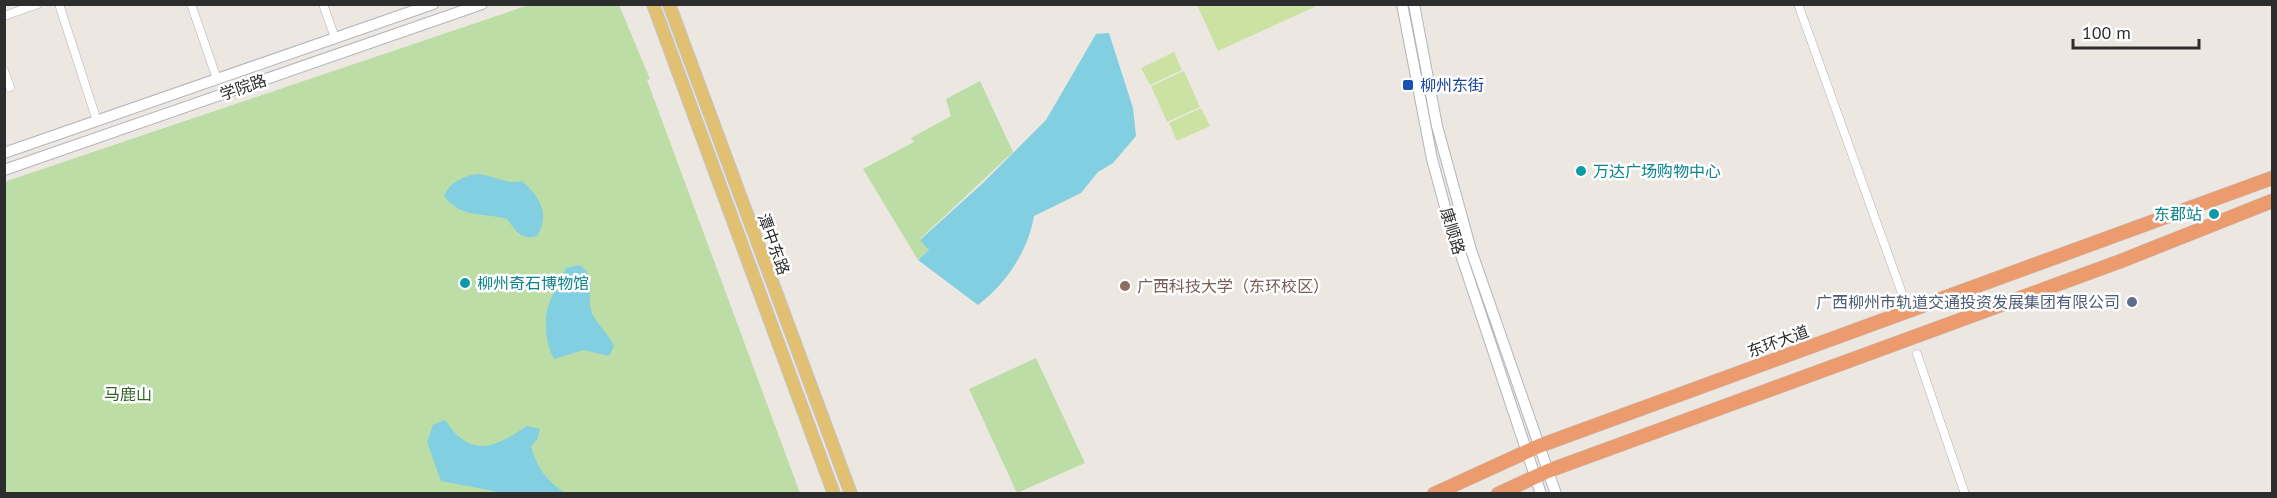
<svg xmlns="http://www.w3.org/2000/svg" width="2277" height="498" font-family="'PT Sans','Noto Sans SC',sans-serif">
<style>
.green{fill:#bcdda5}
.pitch{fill:#cce2a3}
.water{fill:#82cfe2}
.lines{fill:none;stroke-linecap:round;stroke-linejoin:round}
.street-casing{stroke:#b2b4bc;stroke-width:9}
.secondary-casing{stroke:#b2b4bc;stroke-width:12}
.primary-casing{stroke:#c4c4c4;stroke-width:14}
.highway-casing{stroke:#c4c4c4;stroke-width:15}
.street{stroke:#fff;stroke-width:8}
.secondary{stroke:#fff;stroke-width:10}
.primary{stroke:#e1c072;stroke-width:12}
.highway{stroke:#ec9b6e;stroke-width:14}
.transit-dot{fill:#1a4fb4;stroke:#fff;stroke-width:2}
.culture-dot{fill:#0f9aa8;stroke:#fff;stroke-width:2}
.education-dot{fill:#8d6e63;stroke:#fff;stroke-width:2}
.service-dot{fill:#5c6f8a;stroke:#fff;stroke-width:2}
.labels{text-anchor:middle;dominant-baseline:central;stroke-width:5;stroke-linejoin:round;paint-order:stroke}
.transit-label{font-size:16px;fill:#164399;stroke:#fff;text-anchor:start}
.street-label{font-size:16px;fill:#2d2d2d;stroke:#fff}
.culture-label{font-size:16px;fill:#0d838f;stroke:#fff;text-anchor:start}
.education-label{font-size:16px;fill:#785e54;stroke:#fff;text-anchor:start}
.service-label{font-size:16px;fill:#4e5e75;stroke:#fff;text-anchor:end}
.park-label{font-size:16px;fill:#366424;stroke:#fff}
</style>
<rect width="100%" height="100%" fill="#ede7e2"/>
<path class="green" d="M 529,5 L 619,5 L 650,79 L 647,80 L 800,493 L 5,493 L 4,182 Z
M 980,81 L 1013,152 L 920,239 L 929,250 L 918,260 L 863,169 L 914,142 L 911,138 L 951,116 L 946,99 Z
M 1036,358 L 1085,463 L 1017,493 L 969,389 Z"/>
<path class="pitch" d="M 1197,5 L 1319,5 L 1218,51 Z
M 1174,52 L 1182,70 L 1150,85 L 1141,68 Z
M 1184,71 L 1200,107 L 1167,122 L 1151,86 Z
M 1201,108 L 1210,126 L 1177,141 L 1169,123 Z"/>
<path class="water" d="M 1109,33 L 1133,108 L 1136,136 L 1113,163 L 1098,172 L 1081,193 L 1034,216 C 1028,251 1006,284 978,305 L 918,260 L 929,250 L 920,240 L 984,182 L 1046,120 L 1096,34 Z
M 477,174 C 493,175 506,185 522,181 C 539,196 551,214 537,236 C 521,241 516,231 507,219 C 483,212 461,219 444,196 C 449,183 463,176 477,174 Z
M 579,265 C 599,277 585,295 592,313 C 597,325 609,334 614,346 L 609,356 L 584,350 L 554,359 C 544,341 542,310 555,291 L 567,289 L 563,275 L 566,268 Z
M 445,420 C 471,459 494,448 527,426 L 540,429 L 537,440 L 531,446 C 536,467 547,481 565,493 L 504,493 L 441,481 L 427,442 L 433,425 Z"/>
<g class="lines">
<defs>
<path id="street" d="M 59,4 L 97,121
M 191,4 L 217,79
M 323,4 L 335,38
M 1798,4 L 1903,296
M 4,16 L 38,4
M 4,71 L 10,87
M 1917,354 L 1965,494"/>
<path id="secondary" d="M 1402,4 L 1432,159 L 1445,207 L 1541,494
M 1414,4 L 1437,126 L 1471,250 L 1556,494
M 4,153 L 433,4
M 4,170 L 482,4"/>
<path id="primary" d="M 653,4 L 834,494
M 669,4 L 851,494"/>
<path id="highway" d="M 1434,494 L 1539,446 L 2272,178
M 1498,494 L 1548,471 L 2121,261 L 2272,201"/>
</defs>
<use href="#street" class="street-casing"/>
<use href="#secondary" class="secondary-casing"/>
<use href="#primary" class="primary-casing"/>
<use href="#highway" class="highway-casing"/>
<use href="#street" class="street"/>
<use href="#secondary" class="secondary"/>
<use href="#primary" class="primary"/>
<use href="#highway" class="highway"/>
</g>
<rect class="transit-dot" x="1402" y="79" width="12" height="12" rx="3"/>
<g class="culture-dot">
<circle cx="1581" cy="171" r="6"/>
<circle cx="2214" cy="214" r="6"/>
<circle cx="465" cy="283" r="6"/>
</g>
<circle class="education-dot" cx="1125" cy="286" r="6"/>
<circle class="service-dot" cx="2132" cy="302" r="6"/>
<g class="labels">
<g class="transit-label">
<text x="1420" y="85">柳州东街</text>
</g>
<g class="street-label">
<text transform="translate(243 87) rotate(-19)">学院路</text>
<text transform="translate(1453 231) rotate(73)">康顺路</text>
<text transform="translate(774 244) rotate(70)">潭中东路</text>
<text transform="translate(1778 341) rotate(-20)">东环大道</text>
</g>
<g class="culture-label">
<text x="1593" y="171">万达广场购物中心</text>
<text x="2202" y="214" text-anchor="end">东郡站</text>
<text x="477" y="283">柳州奇石博物馆</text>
</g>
<g class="education-label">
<text x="1137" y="286">广西科技大学（东环校区）</text>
</g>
<g class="service-label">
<text x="2120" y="302">广西柳州市轨道交通投资发展集团有限公司</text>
</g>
<g class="park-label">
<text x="128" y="394">马鹿山</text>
</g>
</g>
<rect width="2277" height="498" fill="none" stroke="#2d2d2d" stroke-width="12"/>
<path d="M2073 39v9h126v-9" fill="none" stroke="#2d2d2d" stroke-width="3"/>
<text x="2082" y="39" font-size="18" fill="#2d2d2d" stroke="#ffffff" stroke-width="4.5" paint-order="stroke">100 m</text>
</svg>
